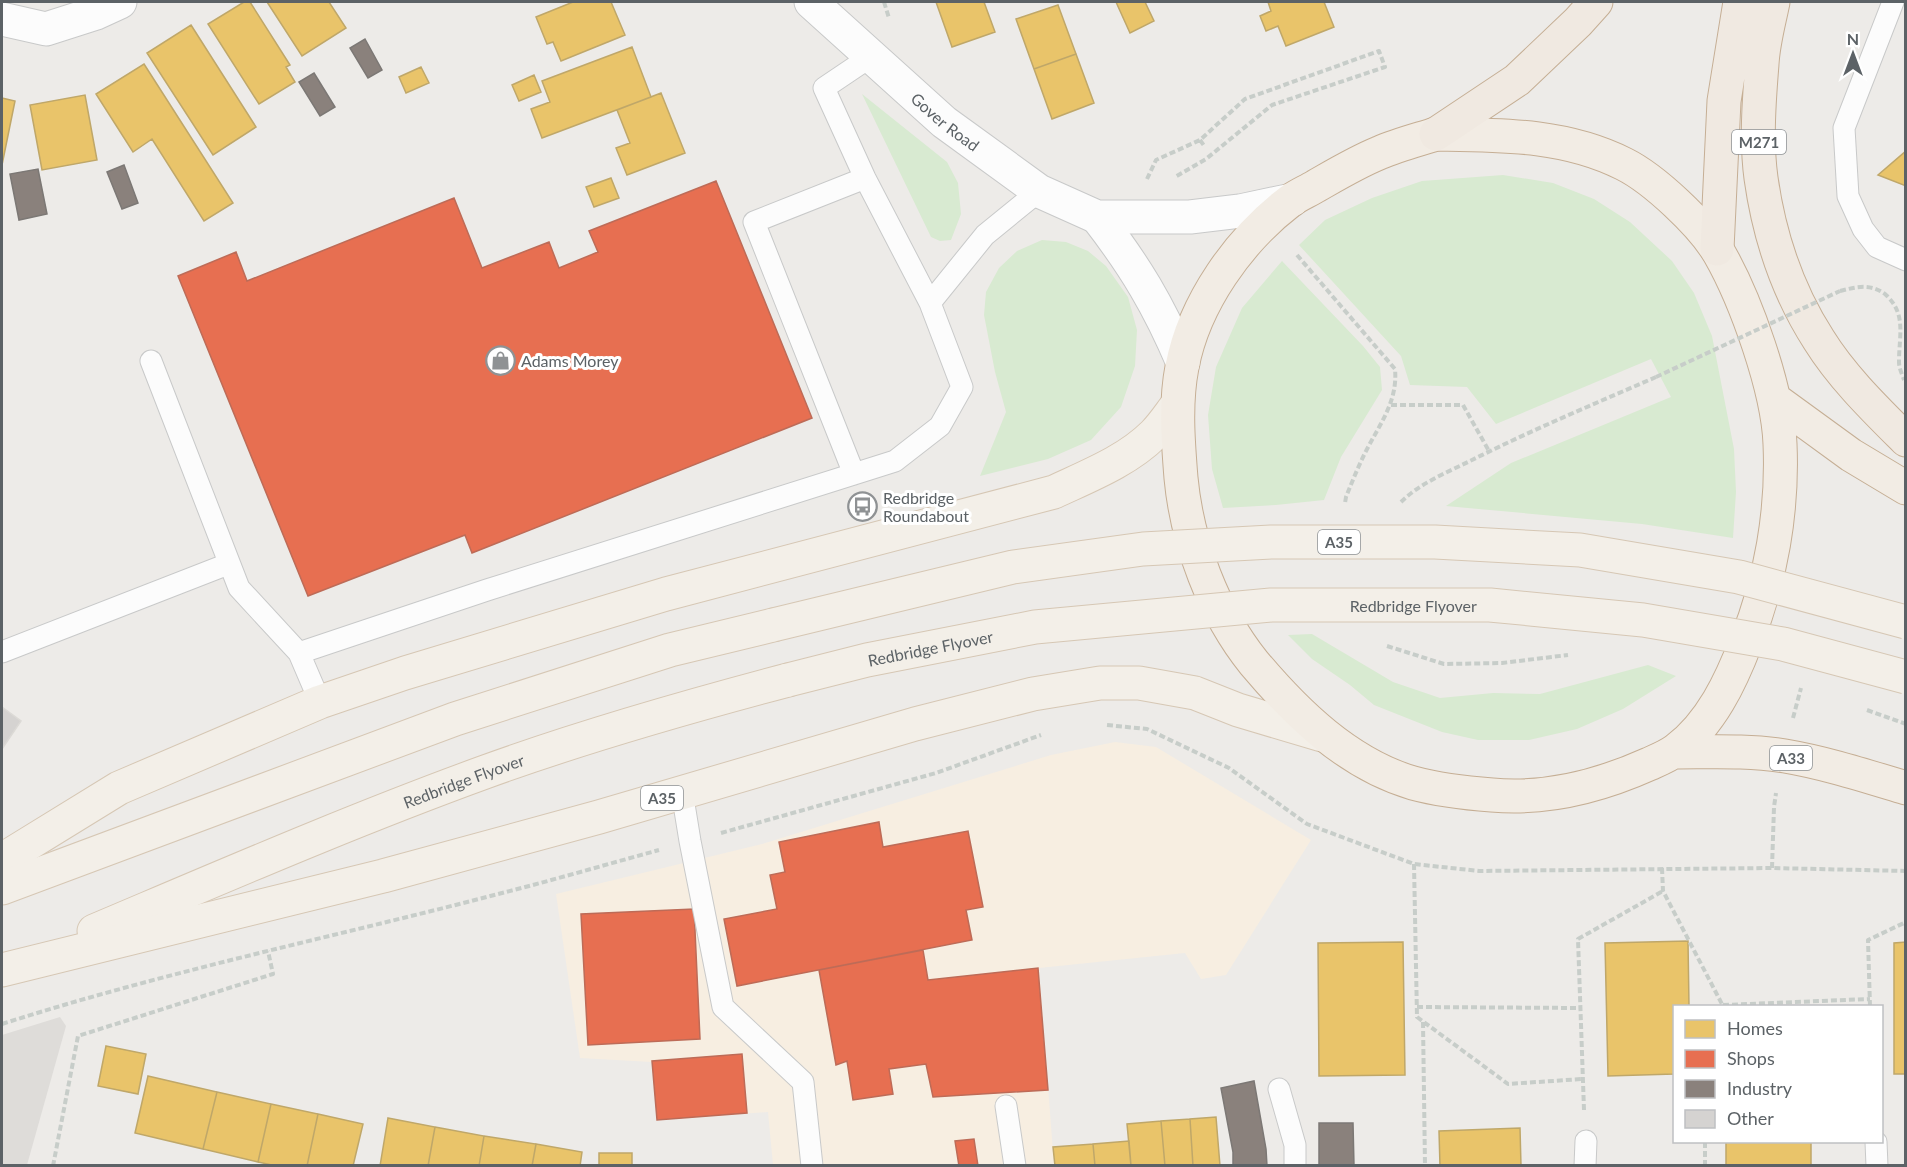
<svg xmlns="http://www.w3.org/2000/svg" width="1907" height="1167" font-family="Lato,sans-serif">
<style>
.commercial{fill:#f7eee1}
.industrial{fill:#dedcd9}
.green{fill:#d8ead1}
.homes{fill:#e9c46a;stroke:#bfa769;stroke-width:1.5}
.shops{fill:#e76f51;stroke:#bd6b57;stroke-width:1.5}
.industry{fill:#8a817c;stroke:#7c7875;stroke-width:1.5}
.building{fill:#d5d3d1;stroke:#dcdad6;stroke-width:1.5}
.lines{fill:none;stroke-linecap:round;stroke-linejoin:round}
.service-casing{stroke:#c8c9c9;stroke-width:23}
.minor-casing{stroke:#c8c9c9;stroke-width:35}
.tertiary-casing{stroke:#c8c9c9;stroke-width:35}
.primary-casing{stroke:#d6c7b4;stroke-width:35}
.trunk-casing{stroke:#c5ae94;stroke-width:35}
.motorway-casing{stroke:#c5ae94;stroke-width:35}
.path{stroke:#c7cdc9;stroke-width:4;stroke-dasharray:6 3;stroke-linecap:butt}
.service{stroke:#fcfcfc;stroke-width:21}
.minor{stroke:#fcfcfc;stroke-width:33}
.tertiary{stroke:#fcfcfc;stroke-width:33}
.primary{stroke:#f3efe8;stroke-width:33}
.trunk{stroke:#f2ece4;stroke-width:33}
.motorway{stroke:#f0e9e1;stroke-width:33}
.primary-bridge-casing{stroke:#d6c7b4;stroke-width:35;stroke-linecap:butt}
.path-bridge{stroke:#c7cdc9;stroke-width:4;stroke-dasharray:6 3;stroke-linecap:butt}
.primary-bridge{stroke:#f3efe8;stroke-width:33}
.labels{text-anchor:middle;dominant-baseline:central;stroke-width:6;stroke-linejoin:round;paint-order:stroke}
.shield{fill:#fff;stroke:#8d9194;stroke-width:1.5}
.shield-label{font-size:15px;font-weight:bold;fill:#5c6266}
.street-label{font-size:16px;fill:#5c6266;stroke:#fff}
.poi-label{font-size:16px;fill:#5c6266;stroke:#fff;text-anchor:start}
</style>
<rect width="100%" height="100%" fill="#edebe8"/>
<path class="commercial" d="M 1115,742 L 1156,747 L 1311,840 L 1226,975 L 1201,979 L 1185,953 L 1039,968 L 1054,1165 L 773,1165 L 768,1112 L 657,1120 L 652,1062 L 580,1058 L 556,894 L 762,844 L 1051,755 Z"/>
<path class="industrial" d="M 60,1017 L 66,1026 L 27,1165 L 2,1165 L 2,1035 Z"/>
<path class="green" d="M 862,94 L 947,162 L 958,183 L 961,214 L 951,240 L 940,241 L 931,237 Z
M 1503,175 L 1553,183 L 1594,199 L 1630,222 L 1672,261 L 1694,293 L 1712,336 L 1734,449 L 1736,492 L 1733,538 L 1642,524 L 1446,506 L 1511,463 L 1671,397 L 1651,359 L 1496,424 L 1467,387 L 1410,385 L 1401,356 L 1299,245 L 1325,220 L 1372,198 L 1422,181 Z
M 1042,240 L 1066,242 L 1088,251 L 1106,266 L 1128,297 L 1137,330 L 1135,366 L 1121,407 L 1091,440 L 1048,459 L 980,476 L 1006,412 L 995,372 L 984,315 L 986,292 L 999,268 L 1017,251 Z
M 1282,261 L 1363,346 L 1380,367 L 1382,390 L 1341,457 L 1324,500 L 1276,505 L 1223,508 L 1212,469 L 1208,415 L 1216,367 L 1242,308 Z
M 1312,634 L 1393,682 L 1440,698 L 1493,693 L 1540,694 L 1648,665 L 1676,676 L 1623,709 L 1577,729 L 1529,740 L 1478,740 L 1442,732 L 1374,705 L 1350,685 L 1312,659 L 1288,635 Z"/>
<path class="homes" d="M 244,2 L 250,2 L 290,65 L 286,67 L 295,82 L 259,104 L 208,24 Z
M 267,2 L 329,2 L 346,28 L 302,56 Z
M 573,2 L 611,2 L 625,35 L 561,61 L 553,42 L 547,44 L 536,17 Z
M 936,2 L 984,2 L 995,32 L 952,47 Z
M 1116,2 L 1145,2 L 1154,21 L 1130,33 Z
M 1268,2 L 1324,2 L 1334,27 L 1286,46 L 1278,26 L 1266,31 L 1260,16 L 1271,11 Z
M 1058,5 L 1076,54 L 1034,69 L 1016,19 Z
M 191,25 L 256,127 L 213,155 L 147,53 Z
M 632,47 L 651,97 L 542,138 L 531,109 L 550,102 L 542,81 Z
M 1076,54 L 1094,103 L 1052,119 L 1034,69 Z
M 144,64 L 233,203 L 204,221 L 152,139 L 133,152 L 96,94 Z
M 421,67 L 429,83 L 406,93 L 399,77 Z
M 534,75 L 541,92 L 519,101 L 512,85 Z
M 661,93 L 685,153 L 627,175 L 616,148 L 630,143 L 617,110 Z
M 85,95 L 97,160 L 42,170 L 30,105 Z
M 2,98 L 15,101 L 2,165 Z
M 1906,151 L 1906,186 L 1878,175 Z
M 611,178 L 619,198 L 594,207 L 586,187 Z
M 1688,941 L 1689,1006 L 1674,1006 L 1674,1074 L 1608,1076 L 1605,943 Z
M 1403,942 L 1405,1075 L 1319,1076 L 1318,943 Z
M 1906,942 L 1906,1074 L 1894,1074 L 1894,943 Z
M 106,1046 L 146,1054 L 138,1094 L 98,1086 Z
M 148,1076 L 217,1092 L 203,1149 L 135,1133 Z
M 217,1092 L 271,1104 L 258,1162 L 203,1149 Z
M 271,1104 L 318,1114 L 307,1166 L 276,1166 L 258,1162 Z
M 318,1114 L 363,1124 L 353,1166 L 307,1166 Z
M 1216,1117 L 1220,1166 L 1193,1166 L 1190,1119 Z
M 388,1118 L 435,1127 L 428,1166 L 380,1166 Z
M 1190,1119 L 1193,1166 L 1165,1166 L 1161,1121 Z
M 1161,1121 L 1165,1166 L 1131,1166 L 1127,1124 Z
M 435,1127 L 484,1136 L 479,1166 L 428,1166 Z
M 1520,1128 L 1521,1166 L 1440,1166 L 1439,1131 Z
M 484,1136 L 536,1144 L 532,1166 L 479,1166 Z
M 1129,1141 L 1131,1166 L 1095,1166 L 1093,1144 Z
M 1726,1142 L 1811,1142 L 1811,1166 L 1726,1166 Z
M 536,1144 L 582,1152 L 580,1166 L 532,1166 Z
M 1093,1144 L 1095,1166 L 1055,1166 L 1053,1147 Z
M 599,1153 L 632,1153 L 632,1166 L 599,1166 Z"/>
<path class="shops" d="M 716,181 L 812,418 L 472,553 L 465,535 L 308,596 L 178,276 L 236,252 L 247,281 L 454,198 L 482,268 L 549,242 L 559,268 L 598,252 L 589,231 Z
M 879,822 L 883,847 L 968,831 L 983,907 L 966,910 L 972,940 L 737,986 L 724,919 L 777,909 L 770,875 L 785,872 L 779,842 Z
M 694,909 L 700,1039 L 588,1045 L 581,914 Z
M 923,950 L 928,980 L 1038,968 L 1048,1090 L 933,1097 L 926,1064 L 889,1069 L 893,1094 L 853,1100 L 847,1061 L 836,1065 L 819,970 Z
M 742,1054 L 747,1113 L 657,1120 L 652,1061 Z
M 974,1139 L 978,1166 L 959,1166 L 955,1141 Z"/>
<path class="industry" d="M 365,39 L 382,70 L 368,78 L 350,48 Z
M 314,73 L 335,107 L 320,116 L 299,82 Z
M 124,165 L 138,203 L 122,209 L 107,172 Z
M 38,169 L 47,214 L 19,220 L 10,174 Z
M 1254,1081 L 1266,1149 L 1267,1166 L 1233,1166 L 1233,1152 L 1221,1088 Z
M 1319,1123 L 1353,1123 L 1354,1166 L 1319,1166 Z"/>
<path class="building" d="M 2,707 L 21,721 L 2,749 Z"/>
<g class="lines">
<defs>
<path id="service" d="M 1893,2 L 1844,128 L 1848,196 L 1863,229 L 1877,247 L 1906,260
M 870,57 L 824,88 L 865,178 L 930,303
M 151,361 L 239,588 L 299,653
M 854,474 L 754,222 L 865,178
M 2,652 L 228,564
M 320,702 L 299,653 L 487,590 L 895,461 L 940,426 L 962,387 L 930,303 L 985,235 L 1039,191
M 682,792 L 690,841 L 723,1007 L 803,1082 L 812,1166
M 1279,1089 L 1295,1145 L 1295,1166
M 1006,1106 L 1015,1166
M 1876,1142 L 1877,1166
M 1585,1166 L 1586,1141"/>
<path id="minor" d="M 2,19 L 46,29 L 96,13 L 120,2"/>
<g id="tertiary">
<path id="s1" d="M 811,2 L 944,122 L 1039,191 L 1097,217 L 1190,217 L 1240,211 L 1292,200"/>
<path d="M 1097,217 C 1135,266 1159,306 1183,363"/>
</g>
<g id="primary">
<path d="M 2,860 L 119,788 L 320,702 L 405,673 L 666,594 L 1054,492 C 1088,476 1127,461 1154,434 C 1163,425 1170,414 1177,405"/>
<path d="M 2,888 L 455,719 L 670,650 L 773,625"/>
<path id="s2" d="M 94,931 C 224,876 353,820 485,772 C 584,736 686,707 788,680"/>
<path d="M 2,970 L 383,876 L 599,817 L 915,724 L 1033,694 L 1100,683 L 1139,683 L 1195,693 L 1238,710 L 1322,735"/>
</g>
<path id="trunk" d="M 1436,134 C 1500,135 1565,134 1624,164 C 1654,179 1702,224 1719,253 C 1746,300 1778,390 1780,444 C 1783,510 1771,580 1746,642 C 1731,681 1711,724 1676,750 C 1668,756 1658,760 1649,764 C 1600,786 1547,800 1492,795 C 1465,793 1439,790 1413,783 C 1348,764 1296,713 1254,663 C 1213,612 1187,542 1181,478 C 1178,441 1175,403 1182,367 C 1194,303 1239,240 1290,201 C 1298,195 1308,191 1316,186 C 1337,174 1357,162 1379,153 C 1397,145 1417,140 1436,134 Z
M 1774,399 L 1851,455 L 1906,488
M 1674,752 C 1711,752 1748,750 1785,756 C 1826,763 1866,776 1906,788"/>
<path id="motorway" d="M 1773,2 C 1769,22 1763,43 1762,64 C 1759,101 1756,142 1761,178 C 1769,235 1788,292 1819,340 C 1842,377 1875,409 1906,440
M 1436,134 L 1517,80 L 1578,22 L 1596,2
M 1717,249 L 1724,101 L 1740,2"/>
</defs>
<use href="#service" class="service-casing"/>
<use href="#minor" class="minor-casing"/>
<use href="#tertiary" class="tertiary-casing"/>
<use href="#primary" class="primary-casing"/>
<use href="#trunk" class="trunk-casing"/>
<use href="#motorway" class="motorway-casing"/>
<path class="path" d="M 884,2 L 889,18
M 1200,140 L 1205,147
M 1147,179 L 1156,160 L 1200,140 L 1245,99 L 1379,51 L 1385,67 L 1272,105 L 1206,159 L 1175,177
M 1297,255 L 1395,369 C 1398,402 1379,425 1365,453 C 1358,467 1352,482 1346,497 L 1345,503
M 1840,291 C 1856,287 1870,283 1885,294 C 1907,314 1899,334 1899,362 C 1899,368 1902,374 1904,380
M 1391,405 L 1463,405 L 1489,451
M 1401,502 C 1420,483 1448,472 1472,460 C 1532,430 1594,404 1656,377
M 1387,646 L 1444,664 L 1502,663 L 1568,655
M 1867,710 L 1906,724
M 1793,718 L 1801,688
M 1107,725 L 1147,729 L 1229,768 L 1307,824 L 1414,864 L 1479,871 L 1772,868 L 1906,871
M 721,833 L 936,773 L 1041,735
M 1414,864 L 1417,1017 L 1508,1084 L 1582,1079
M 1662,868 L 1663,891 L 1723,1006
M 1772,868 L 1774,807 L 1776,793
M 1723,1005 L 1870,999
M 1870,1006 L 1868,940 L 1906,922
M 1417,1007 L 1579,1008
M 1423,1022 L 1425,1166
M 2,1024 C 167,971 338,936 506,892 C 557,879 608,864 659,850
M 1584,1110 L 1578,939 L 1663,891
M 1705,1142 L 1705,1166
M 53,1166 L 78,1036 L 273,974 L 268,951"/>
<use href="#service" class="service"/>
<use href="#minor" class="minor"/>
<use href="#tertiary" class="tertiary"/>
<use href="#primary" class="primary"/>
<use href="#trunk" class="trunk"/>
<use href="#motorway" class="motorway"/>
<defs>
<g id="primary-bridge">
<path d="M 773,625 L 1013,567 L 1143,549 L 1271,542 L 1435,542 L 1580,550 L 1739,577 L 1906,622"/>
<path id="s3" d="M 788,680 L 867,660 L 1035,627 L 1271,605 L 1490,605 L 1643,620 L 1783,644 L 1906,677"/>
</g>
</defs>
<use href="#primary-bridge" class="primary-bridge-casing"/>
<path class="path-bridge" d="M 1656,377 L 1840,291"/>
<use href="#primary-bridge" class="primary-bridge"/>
</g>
<defs>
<symbol id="shop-ring" viewBox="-11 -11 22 22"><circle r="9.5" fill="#fff" stroke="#8f9294" stroke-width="1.5"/><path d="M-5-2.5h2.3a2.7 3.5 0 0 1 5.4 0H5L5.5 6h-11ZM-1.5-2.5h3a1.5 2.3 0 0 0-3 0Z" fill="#8f9294"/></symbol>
<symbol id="bus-ring" viewBox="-11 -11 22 22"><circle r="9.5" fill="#fff" stroke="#8f9294" stroke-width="1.5"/><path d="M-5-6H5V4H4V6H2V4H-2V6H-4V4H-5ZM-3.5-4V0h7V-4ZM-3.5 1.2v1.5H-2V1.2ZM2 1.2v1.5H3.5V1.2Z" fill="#8f9294"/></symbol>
</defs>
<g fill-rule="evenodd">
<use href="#shop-ring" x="484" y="344" width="33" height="33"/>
<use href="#bus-ring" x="846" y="490" width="33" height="33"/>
</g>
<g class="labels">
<g class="shield">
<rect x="1732" y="130" width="54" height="24" rx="4.5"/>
<rect x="1318" y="530" width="42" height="24" rx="4.5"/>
<rect x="1770" y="746" width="42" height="24" rx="4.5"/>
<rect x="641" y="786" width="42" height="24" rx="4.5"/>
</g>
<g class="shield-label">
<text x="1759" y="142">M271</text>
<text x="1339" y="542">A35</text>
<text x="1791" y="758">A33</text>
<text x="662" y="798">A35</text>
</g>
<g class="street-label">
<text stroke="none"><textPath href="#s1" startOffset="180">Gover Road</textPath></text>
<text stroke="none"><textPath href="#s3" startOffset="632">Redbridge Flyover</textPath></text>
<text stroke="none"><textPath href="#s3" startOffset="146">Redbridge Flyover</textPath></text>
<text stroke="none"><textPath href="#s2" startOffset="399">Redbridge Flyover</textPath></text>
</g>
<g class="poi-label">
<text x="521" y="360">Adams Morey</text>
<text x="883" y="497">Redbridge<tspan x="883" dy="18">Roundabout</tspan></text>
</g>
</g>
<rect width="1907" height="1167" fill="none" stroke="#5c6266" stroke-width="6"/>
<rect x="1673" y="1005" width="210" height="138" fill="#ffffff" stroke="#bec0c2" stroke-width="1.5"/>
<rect x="1685" y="1020" width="30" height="18" fill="#e9c46a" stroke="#bec0c2" stroke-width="1.5"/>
<text x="1727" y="1035" font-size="18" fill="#5c6266">Homes</text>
<rect x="1685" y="1050" width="30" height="18" fill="#e76f51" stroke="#bec0c2" stroke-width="1.5"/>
<text x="1727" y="1065" font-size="18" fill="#5c6266">Shops</text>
<rect x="1685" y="1080" width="30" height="18" fill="#8a817c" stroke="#bec0c2" stroke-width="1.5"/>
<text x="1727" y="1095" font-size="18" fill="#5c6266">Industry</text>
<rect x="1685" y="1110" width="30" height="18" fill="#d5d3d1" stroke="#bec0c2" stroke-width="1.5"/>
<text x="1727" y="1125" font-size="18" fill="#5c6266">Other</text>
<g transform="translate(1853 54)" stroke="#ffffff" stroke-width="4.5" paint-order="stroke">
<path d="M0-4.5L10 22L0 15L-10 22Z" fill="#5c6266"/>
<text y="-9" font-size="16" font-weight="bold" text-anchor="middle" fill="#5c6266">N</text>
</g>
</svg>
